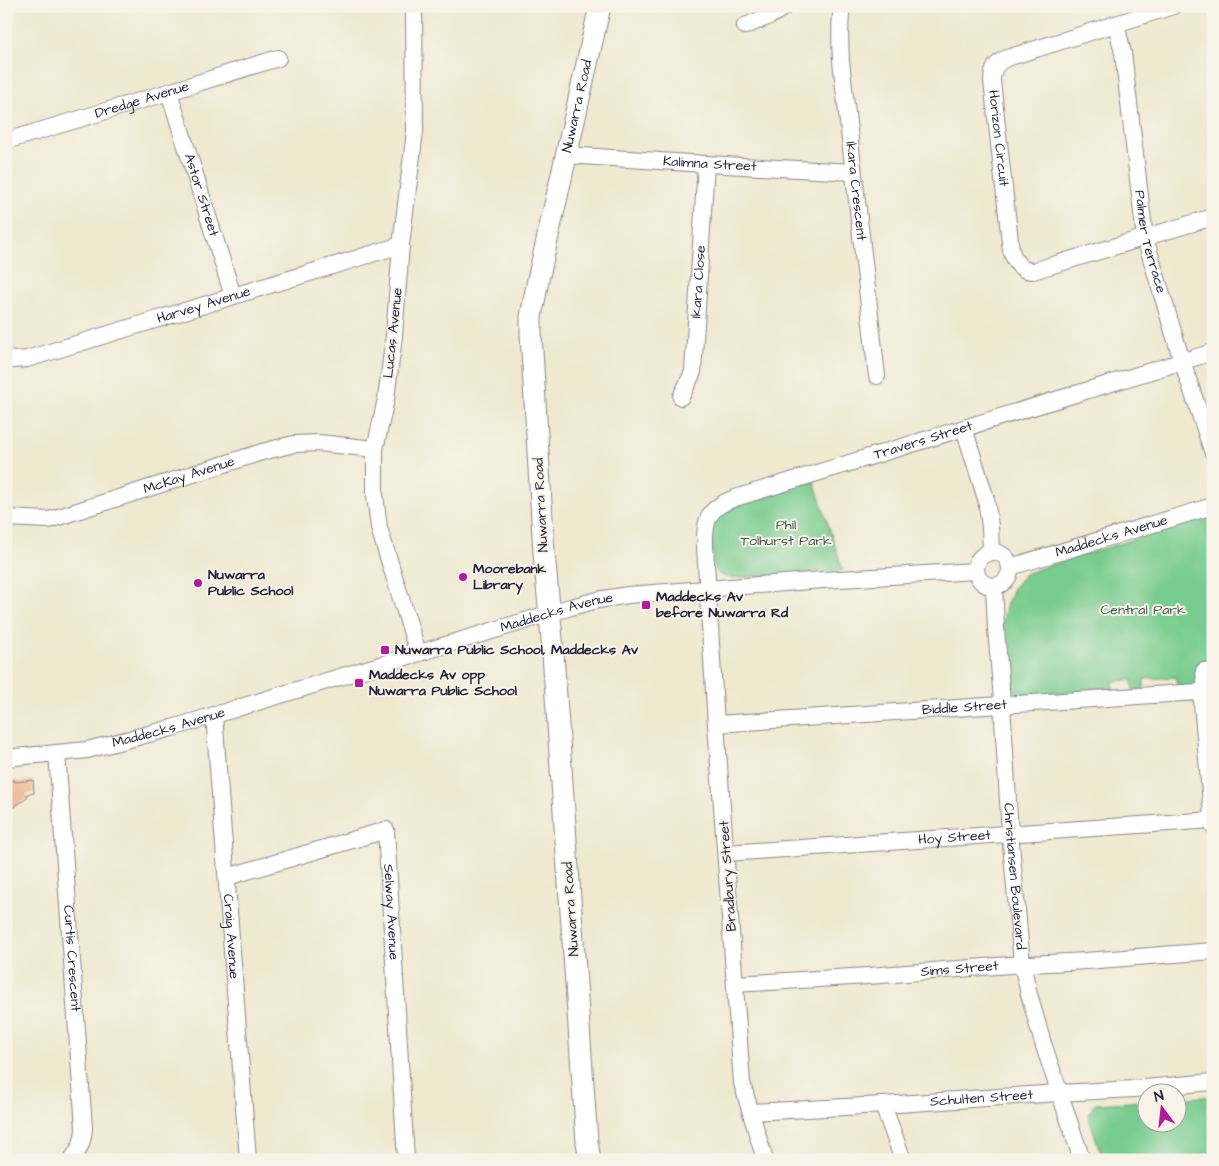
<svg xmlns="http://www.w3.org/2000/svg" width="1219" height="1166" font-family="'Architects Daughter',sans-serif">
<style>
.green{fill:#78cc8f;stroke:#4d7765}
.building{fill:#efa884}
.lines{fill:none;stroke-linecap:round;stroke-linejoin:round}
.minor-casing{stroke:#888686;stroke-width:18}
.major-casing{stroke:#888686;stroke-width:23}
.minor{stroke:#fff;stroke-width:16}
.major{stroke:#fff;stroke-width:21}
.poi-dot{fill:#b5179e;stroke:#f7f3e8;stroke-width:2}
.labels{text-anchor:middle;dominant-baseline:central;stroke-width:4;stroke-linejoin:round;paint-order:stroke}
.street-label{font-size:14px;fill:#22223b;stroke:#f7f3e8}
.park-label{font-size:14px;fill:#3c5554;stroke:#f7f3e8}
.poi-label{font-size:14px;font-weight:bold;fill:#22223b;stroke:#f7f3e8;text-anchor:start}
</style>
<rect width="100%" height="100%" fill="#f7f3e8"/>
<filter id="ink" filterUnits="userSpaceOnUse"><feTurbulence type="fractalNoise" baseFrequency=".02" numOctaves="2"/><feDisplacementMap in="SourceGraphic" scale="10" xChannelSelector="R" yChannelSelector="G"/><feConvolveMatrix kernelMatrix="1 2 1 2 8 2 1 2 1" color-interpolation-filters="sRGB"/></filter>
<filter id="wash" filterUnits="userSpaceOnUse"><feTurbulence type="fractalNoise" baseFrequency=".0096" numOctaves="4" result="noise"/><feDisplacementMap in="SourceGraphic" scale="20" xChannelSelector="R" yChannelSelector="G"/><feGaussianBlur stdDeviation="1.12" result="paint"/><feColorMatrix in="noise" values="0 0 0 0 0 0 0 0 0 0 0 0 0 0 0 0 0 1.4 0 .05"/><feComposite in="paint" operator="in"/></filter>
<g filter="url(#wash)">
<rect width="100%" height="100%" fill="#efe9d0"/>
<path class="green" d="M 814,481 L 843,570 L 732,578 L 724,577 L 718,573 L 714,567 L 711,537 L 715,522 L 722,512 L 736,506 Z
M 1213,515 L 1213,684 L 1177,687 L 1176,677 L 1144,679 L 1144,690 L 1133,690 L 1132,680 L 1113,681 L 1113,692 L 1024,699 L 1016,695 L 1011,686 L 1003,622 L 1006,607 L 1012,590 L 1025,574 L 1044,567 Z
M 1213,1096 L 1213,1160 L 1103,1160 L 1088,1115 L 1095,1104 L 1146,1101 L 1146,1124 L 1176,1124 L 1177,1099 Z"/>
<g id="blocks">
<path class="building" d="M 15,780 L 15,782 L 33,780 L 34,793 L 27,794 L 27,798 L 14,807 L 7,807 L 7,804 L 6,805 L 6,781 Z"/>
</g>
</g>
<g filter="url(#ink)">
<use href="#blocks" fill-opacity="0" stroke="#888686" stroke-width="1"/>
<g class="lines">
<defs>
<g id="minor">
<path d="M 414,6 L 415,131 L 401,245 L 394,336 L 386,399 L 375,449 L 375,495 L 379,528 L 418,653"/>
<path id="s1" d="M 842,6 C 839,25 840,43 841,61 L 877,376"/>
<path id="s2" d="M 1173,6 L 1007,58 C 997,62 992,69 992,81 L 1011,250 C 1015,262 1020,271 1033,271 L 1213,217"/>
<path id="s3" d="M 1115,24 L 1118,32 L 1123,53 L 1145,238 L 1182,361 L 1213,453"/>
<path d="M 745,26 L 770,16 L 786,6"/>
<path id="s4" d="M 169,92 L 233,296"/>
<path id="s5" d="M 6,141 L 169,92 L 278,58"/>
<path id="s6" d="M 566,155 L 706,164 L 853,172"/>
<path id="s7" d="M 6,358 L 13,360 L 27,359 L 401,245"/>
<path id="s8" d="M 681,397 L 693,372 L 706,164"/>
<path d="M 964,428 L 986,499 L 990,526 L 991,552"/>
<path id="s9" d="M 6,518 L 49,520 L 262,452 L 294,444 L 319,443 L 375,449"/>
<circle cx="993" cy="569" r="17"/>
<path id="s10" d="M 1010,567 L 1213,506"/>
<path id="s11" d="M 994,586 L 996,628 L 1001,688 L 1010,833 L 1022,964 L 1029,994 L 1042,1040 L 1082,1160"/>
<path d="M 1204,671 L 1206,691"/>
<path d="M 1201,692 L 1213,826"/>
<path id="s12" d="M 214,715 L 248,1160"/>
<path id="s13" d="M 716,724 L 1213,691"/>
<path id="s14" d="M 57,753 L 84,1128 C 83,1141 80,1150 71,1160"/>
<path id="s15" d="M 6,758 L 87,750 L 172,728 L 571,607 L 598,600 L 628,595 L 823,580 L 976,571"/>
<path id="s16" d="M 726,853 L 1213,820"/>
<path id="s17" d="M 227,877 L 386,830 L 406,1160"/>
<path id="s18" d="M 735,984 L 868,976 L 1010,965 L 1086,961 L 1213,951"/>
<path d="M 883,1105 L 903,1160"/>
<path id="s19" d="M 751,1112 L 883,1105 L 1059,1093 L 1133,1089 L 1213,1082"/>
<path id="s20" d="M 765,1160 L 742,1083 L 716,724 L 705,547 C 704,519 708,508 735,498 L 1213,352"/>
</g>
<g id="major">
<path id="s21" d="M 590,1160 L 587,1142 L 552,639 L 544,553 L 531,334 L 531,317 L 538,280 L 600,6"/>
</g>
</defs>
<use href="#minor" class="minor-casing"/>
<use href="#major" class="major-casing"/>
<use href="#minor" class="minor"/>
<use href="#major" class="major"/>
</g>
</g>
<g class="poi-dot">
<circle cx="463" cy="577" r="5"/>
<circle cx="198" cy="583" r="5"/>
<rect x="641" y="600" width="10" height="10" rx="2.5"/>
<rect x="380" y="645" width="10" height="10" rx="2.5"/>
<rect x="354" y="678" width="10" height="10" rx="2.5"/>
</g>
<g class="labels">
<g class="street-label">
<text stroke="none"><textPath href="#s5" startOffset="142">Dredge Avenue</textPath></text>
<text stroke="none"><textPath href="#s21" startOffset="1061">Nuwarra Road</textPath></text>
<text stroke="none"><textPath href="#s2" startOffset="261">Horizon Circuit</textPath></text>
<text stroke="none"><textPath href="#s6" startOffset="144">Kalimna Street</textPath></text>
<text stroke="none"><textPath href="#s1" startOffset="186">Ikara Crescent</textPath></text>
<text stroke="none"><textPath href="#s4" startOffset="108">Astor Street</textPath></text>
<text stroke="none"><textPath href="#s3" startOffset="221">Palmer Terrace</textPath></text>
<text stroke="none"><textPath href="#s8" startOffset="118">Ikara Close</textPath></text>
<text stroke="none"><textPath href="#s7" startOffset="206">Harvey Avenue</textPath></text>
<text transform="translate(393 333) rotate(-84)">Lucas Avenue</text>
<text stroke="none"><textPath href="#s20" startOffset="878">Travers Street</textPath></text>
<text stroke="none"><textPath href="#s9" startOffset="190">McKay Avenue</textPath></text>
<text transform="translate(541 505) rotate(-93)">Nuwarra Road</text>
<text stroke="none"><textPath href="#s10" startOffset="106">Maddecks Avenue</textPath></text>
<text stroke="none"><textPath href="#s15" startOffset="571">Maddecks Avenue</textPath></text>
<text stroke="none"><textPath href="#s13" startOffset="249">Biddle Street</textPath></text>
<text stroke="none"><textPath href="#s15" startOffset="166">Maddecks Avenue</textPath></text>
<text stroke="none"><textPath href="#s16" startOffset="229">Hoy Street</textPath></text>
<text transform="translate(728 876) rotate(-94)">Bradbury Street</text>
<text stroke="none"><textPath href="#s11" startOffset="291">Christiansen Boulevard</textPath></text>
<text transform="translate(571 909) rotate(-94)">Nuwarra Road</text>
<text stroke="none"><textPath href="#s17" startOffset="248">Selway Avenue</textPath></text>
<text stroke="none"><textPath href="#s12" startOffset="222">Craig Avenue</textPath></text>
<text stroke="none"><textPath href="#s14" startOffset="206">Curtis Crescent</textPath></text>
<text stroke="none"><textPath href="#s18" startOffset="225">Sims Street</textPath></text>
<text stroke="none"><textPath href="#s19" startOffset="231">Schulten Street</textPath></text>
</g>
<g class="park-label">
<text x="786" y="525">Phil<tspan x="786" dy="16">Tolhurst Park</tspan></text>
<text x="1143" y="610">Central Park</text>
</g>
<g class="poi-label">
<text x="473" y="569">Moorebank<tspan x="473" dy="16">Library</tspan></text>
<text x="208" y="575">Nuwarra<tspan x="208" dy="16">Public School</tspan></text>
<text x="656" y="597">Maddecks Av<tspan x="656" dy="16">before Nuwarra Rd</tspan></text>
<text x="395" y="650">Nuwarra Public School, Maddecks Av</text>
<text x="369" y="675">Maddecks Av opp<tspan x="369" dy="16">Nuwarra Public School</tspan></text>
</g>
</g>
<rect width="1219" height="1166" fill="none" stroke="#f7f3e8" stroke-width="25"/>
<g transform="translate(1162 1108) rotate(345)"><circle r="24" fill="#f7f3e8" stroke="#a29fa3"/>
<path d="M0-4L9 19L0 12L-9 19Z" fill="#b5179e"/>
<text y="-8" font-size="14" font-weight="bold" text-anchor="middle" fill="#22223b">N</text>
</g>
</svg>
